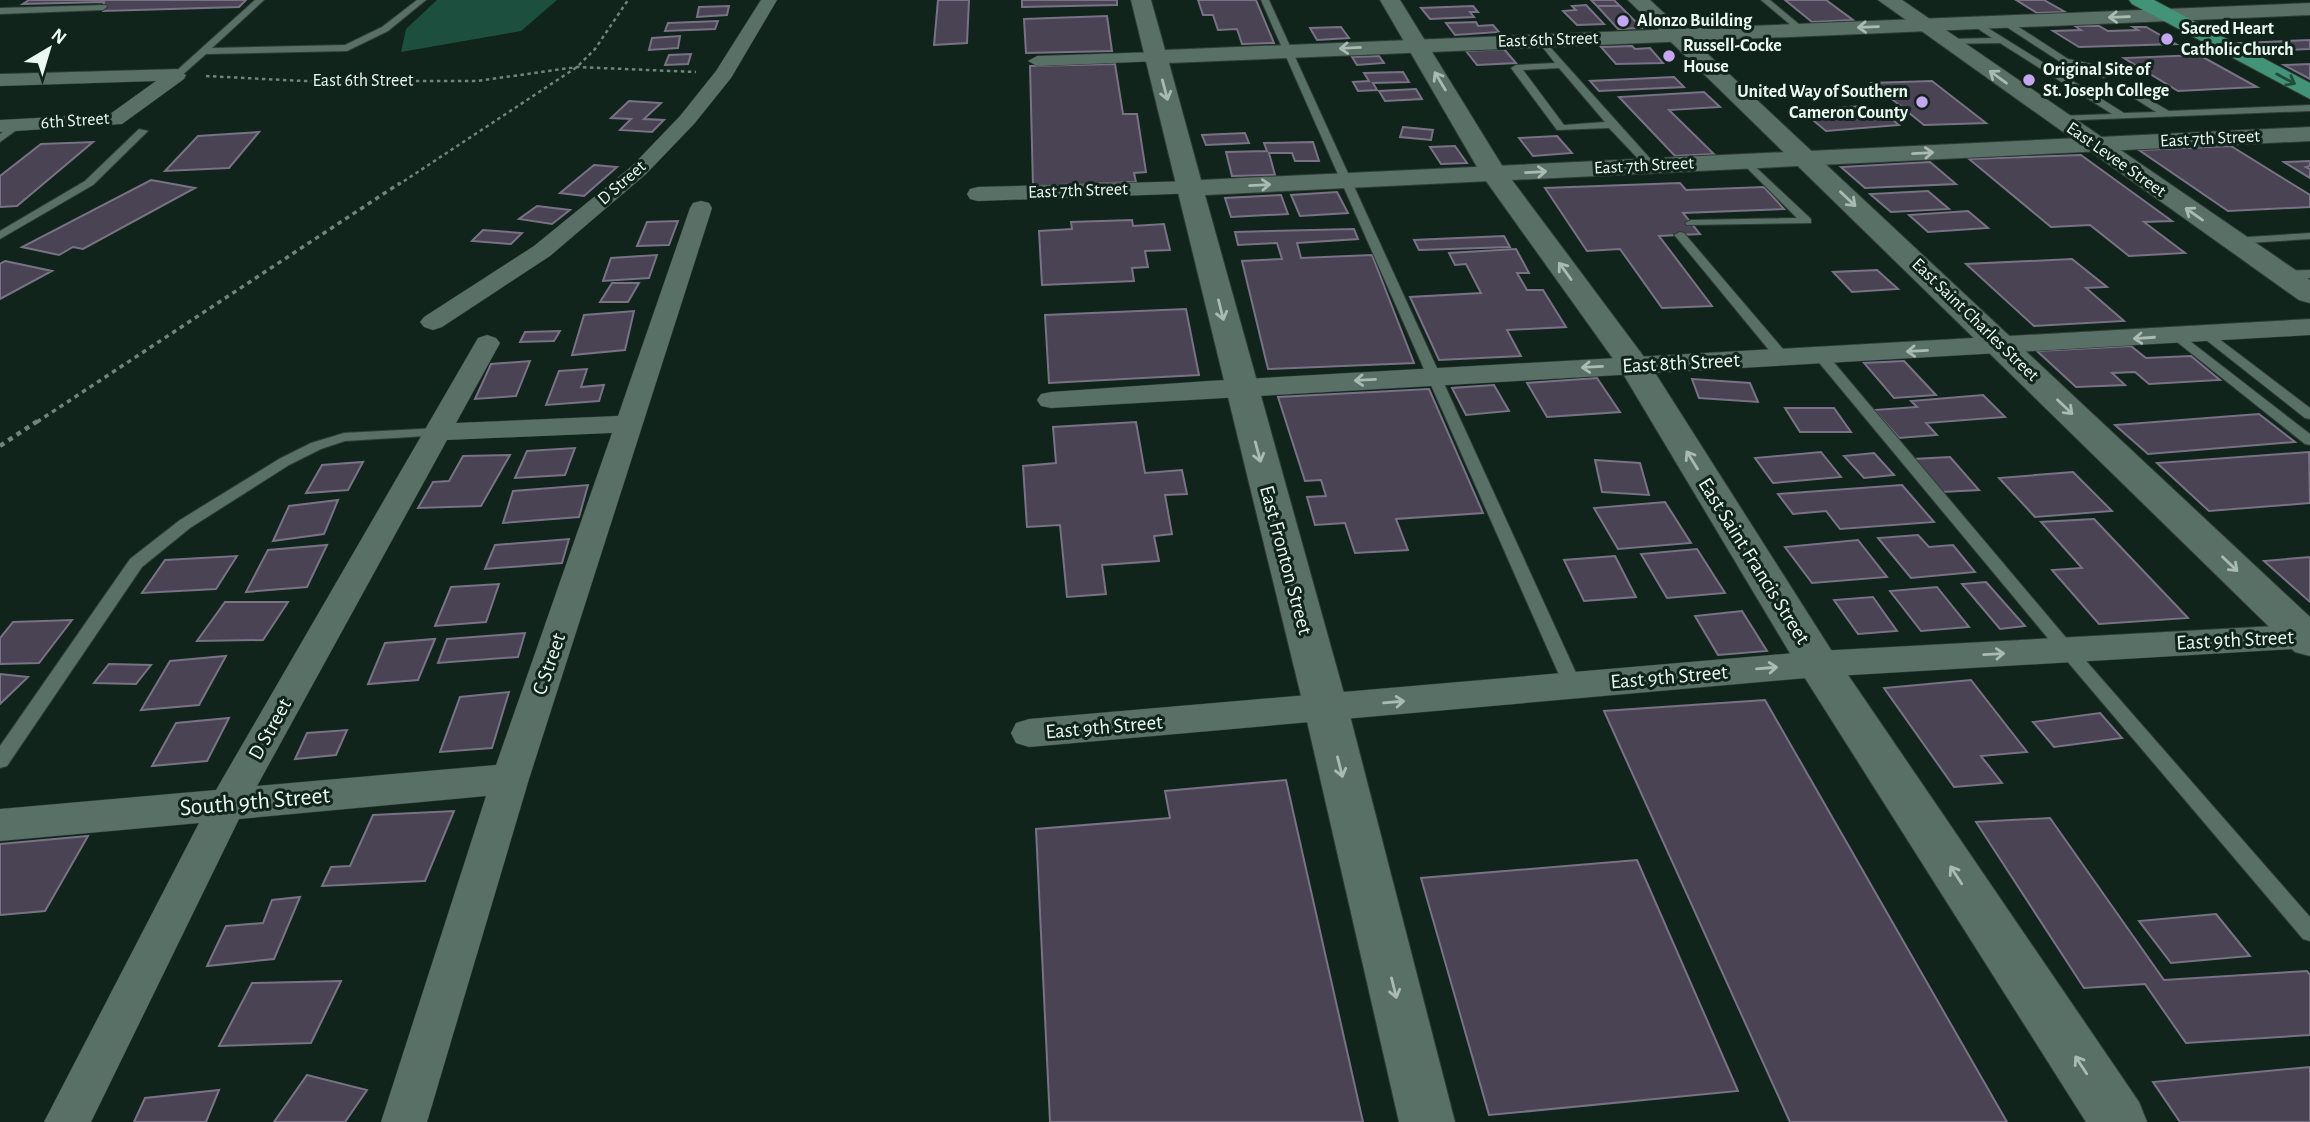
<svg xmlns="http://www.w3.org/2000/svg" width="2310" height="1122" font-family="'Alegreya Sans',sans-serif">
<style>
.green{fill:#1d4f3e}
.building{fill:#4a4354;stroke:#797285;stroke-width:2}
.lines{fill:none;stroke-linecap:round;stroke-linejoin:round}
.service-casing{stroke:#2f3c36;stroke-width:2}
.minor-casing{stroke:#2f3c36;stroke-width:1}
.tertiary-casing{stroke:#2f3c36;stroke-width:2}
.secondary-casing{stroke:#2f3c36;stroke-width:2}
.primary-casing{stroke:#2f3c36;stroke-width:2}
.path-far2{stroke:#72837b;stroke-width:2.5;stroke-dasharray:3.5 3.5;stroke-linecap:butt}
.path-far1{stroke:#72837b;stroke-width:3.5;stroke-dasharray:4.5 4.5;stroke-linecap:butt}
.path{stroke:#72837b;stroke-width:4.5;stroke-dasharray:5 5;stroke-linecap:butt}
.service{fill:#597066;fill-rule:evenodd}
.minor{fill:#597066;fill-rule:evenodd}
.tertiary{fill:#597066;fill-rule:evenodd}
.secondary{fill:#597066;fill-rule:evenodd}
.primary{fill:#439378;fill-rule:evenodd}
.oneway{stroke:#aabbb4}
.oneway2{stroke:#224b3c}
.poi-dot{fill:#c5a6f0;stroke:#10241c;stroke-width:2.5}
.labels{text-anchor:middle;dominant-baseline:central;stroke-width:6;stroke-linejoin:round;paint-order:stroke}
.far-poi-label{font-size:18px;font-weight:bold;fill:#ecf9f3;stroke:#10241c;text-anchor:start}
.far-street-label{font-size:18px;fill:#ecf9f3;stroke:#10241c}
.street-label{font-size:21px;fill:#ecf9f3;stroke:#10241c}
.near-street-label{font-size:24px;fill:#ecf9f3;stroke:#10241c}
</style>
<rect width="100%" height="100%" fill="#10241c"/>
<path class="green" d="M 437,0 L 557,0 L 521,31 L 401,52 L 406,29 Z"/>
<path class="building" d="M 29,0 L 246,0 L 239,7 L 103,11 L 104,2 L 23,4 Z
M 938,0 L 969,0 L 967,43 L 934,45 Z
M 1022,0 L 1117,0 L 1117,5 L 1022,7 Z
M 1198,0 L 1256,0 L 1274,43 L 1242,44 L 1237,29 L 1218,30 L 1213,15 L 1203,15 Z
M 1591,0 L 1614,0 L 1620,6 L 1597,6 Z
M 1785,0 L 1826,0 L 1853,20 L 1812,22 Z
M 2016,0 L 2044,0 L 2065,12 L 2037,13 Z
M 1586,5 L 1604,24 L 1577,25 L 1563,11 L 1576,10 L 1572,6 Z
M 729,6 L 727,15 L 697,17 L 699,7 Z
M 1473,6 L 1478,12 L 1470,12 L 1474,17 L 1430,19 L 1421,8 Z
M 1597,6 L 1620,6 L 1642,28 L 1618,29 Z
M 1107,16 L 1112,51 L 1026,53 L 1024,19 Z
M 718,21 L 715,29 L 665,31 L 668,23 Z
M 1476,22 L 1478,26 L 1493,25 L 1499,32 L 1455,35 L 1446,23 Z
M 2075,26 L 2099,26 L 2108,31 L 2138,30 L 2133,27 L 2146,27 L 2176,44 L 2079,47 L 2053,31 L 2081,30 Z
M 1341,27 L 1349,38 L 1317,40 L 1310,28 Z
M 680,36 L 678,48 L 649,50 L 652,38 Z
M 2310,40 L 2310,49 L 2256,51 L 2240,43 Z
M 1632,46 L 1635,49 L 1650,48 L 1663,63 L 1616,64 L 1601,47 Z
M 1504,49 L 1516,63 L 1477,65 L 1466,51 Z
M 691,54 L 688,64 L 665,65 L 669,55 Z
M 2199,55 L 2257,87 L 2178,91 L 2124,58 Z
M 1379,56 L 1384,63 L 1357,65 L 1352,57 Z
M 1115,64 L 1123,114 L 1137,114 L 1146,172 L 1134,173 L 1136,182 L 1033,186 L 1030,66 Z
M 2310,64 L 2310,79 L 2284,65 Z
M 1403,72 L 1409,82 L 1373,83 L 1377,90 L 1358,91 L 1353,82 L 1369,81 L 1364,73 Z
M 1674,77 L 1684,87 L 1599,91 L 1590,81 Z
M 1932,81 L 1986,123 L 1924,125 L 1872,83 Z
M 1416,89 L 1422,99 L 1385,101 L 1379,91 Z
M 1704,92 L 1720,107 L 1669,110 L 1714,154 L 1675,156 L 1619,97 Z
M 629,101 L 661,103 L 644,119 L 664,120 L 652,132 L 620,130 L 631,119 L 611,118 Z
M 1863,106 L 1871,113 L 1884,112 L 1899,125 L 1826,131 L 1801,110 Z
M 1403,127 L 1433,130 L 1431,140 L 1400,137 Z
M 259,132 L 229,168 L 165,171 L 198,136 Z
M 1245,133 L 1249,143 L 1206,145 L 1202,135 Z
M 1557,136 L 1572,153 L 1533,156 L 1519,138 Z
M 93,142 L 17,206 L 0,207 L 0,176 L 41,144 Z
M 1313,142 L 1319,161 L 1295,161 L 1292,153 L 1269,153 L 1275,175 L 1232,176 L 1226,152 L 1267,151 L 1264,143 Z
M 1455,146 L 1467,163 L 1441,164 L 1430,147 Z
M 2231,146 L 2310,195 L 2310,207 L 2228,211 L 2139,150 Z
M 2081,155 L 2172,221 L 2144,222 L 2185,253 L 2129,256 L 2090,225 L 2051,227 L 1969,159 Z
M 2310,161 L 2310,166 L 2306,167 L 2310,169 L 2310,178 L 2284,162 Z
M 1930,162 L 1956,184 L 1865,188 L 1841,167 Z
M 594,165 L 617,167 L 584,196 L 560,193 Z
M 151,180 L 195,188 L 83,249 L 73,247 L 59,255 L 22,247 Z
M 1680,183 L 1686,190 L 1764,187 L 1784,209 L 1683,213 L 1700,234 L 1659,236 L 1712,306 L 1662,308 L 1620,249 L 1587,251 L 1545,188 Z
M 1928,191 L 1949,209 L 1891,212 L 1870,194 Z
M 1337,192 L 1348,213 L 1300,216 L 1291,195 Z
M 1281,195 L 1288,214 L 1231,217 L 1225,198 Z
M 537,206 L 570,210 L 552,224 L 519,219 Z
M 1968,211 L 1988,228 L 1928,232 L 1909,215 Z
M 1132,220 L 1133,226 L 1164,224 L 1170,250 L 1145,251 L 1148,267 L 1132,268 L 1134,281 L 1042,285 L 1039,231 L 1072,229 L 1071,222 Z
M 678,221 L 669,245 L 637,246 L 647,222 Z
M 1354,229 L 1358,239 L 1297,243 L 1301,258 L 1372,255 L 1414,363 L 1268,369 L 1242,261 L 1282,259 L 1277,243 L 1238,245 L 1235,232 Z
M 483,230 L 522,233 L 511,244 L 472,241 Z
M 1504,236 L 1510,247 L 1419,250 L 1414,240 Z
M 1516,249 L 1529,273 L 1517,273 L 1527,290 L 1543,290 L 1566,327 L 1507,330 L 1521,356 L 1439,360 L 1410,297 L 1481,293 L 1466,264 L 1455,265 L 1449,253 Z
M 657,255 L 649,278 L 603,281 L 611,258 Z
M 2072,259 L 2107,287 L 2086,288 L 2124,321 L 2034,326 L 1966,264 Z
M 5,261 L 52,271 L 0,299 L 0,264 Z
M 1877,270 L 1898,289 L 1852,292 L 1833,272 Z
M 612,283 L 639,283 L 628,302 L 600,302 Z
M 1186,309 L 1199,375 L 1049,383 L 1045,315 Z
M 634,311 L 625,350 L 572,355 L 584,315 Z
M 560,331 L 554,341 L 520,342 L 525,332 Z
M 2131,346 L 2146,358 L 2191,356 L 2220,380 L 2149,384 L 2135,372 L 2112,373 L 2125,385 L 2076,387 L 2037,351 Z
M 530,361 L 516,396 L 475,399 L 491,364 Z
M 1904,361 L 1936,395 L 1894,398 L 1864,363 Z
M 587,369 L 581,387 L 604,385 L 599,401 L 546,405 L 559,371 Z
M 1597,378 L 1620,412 L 1547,417 L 1527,383 Z
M 1692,379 L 1750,383 L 1758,402 L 1699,398 Z
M 1494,385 L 1509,411 L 1466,415 L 1452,388 Z
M 1429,389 L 1483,513 L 1396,519 L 1408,550 L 1355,553 L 1345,523 L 1315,525 L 1307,497 L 1326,496 L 1321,480 L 1305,481 L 1278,397 Z
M 1983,395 L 2005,417 L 1926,423 L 1937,435 L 1899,438 L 1874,410 L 1917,407 L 1911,401 Z
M 1785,408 L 1834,408 L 1851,432 L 1800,432 Z
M 2259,414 L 2295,442 L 2148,454 L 2115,425 Z
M 1136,422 L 1145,473 L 1182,470 L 1187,494 L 1165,495 L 1172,534 L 1154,536 L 1159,561 L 1102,565 L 1106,594 L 1067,597 L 1060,525 L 1027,527 L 1023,466 L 1056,463 L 1053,427 Z
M 575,448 L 565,475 L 515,478 L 527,451 Z
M 1821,452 L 1841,477 L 1773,483 L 1755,458 Z
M 2309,452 L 2310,503 L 2209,511 L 2157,463 Z
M 1874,453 L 1894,475 L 1864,478 L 1844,456 Z
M 510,455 L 481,506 L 418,508 L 433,482 L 449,481 L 463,456 Z
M 1950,457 L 1979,490 L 1942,492 L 1914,459 Z
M 1595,460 L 1640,463 L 1649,495 L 1602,492 Z
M 363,462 L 348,490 L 306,493 L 322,465 Z
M 2073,472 L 2112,511 L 2035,517 L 1999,478 Z
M 588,485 L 579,517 L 503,523 L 513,491 Z
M 1902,485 L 1934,522 L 1840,529 L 1826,511 L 1793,514 L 1778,494 Z
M 338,500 L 324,534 L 273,541 L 289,506 Z
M 1665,502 L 1691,543 L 1618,549 L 1594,508 Z
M 2094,519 L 2188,618 L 2099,624 L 2052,570 L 2082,568 L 2041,522 Z
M 1918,535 L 1929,547 L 1953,545 L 1975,572 L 1911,578 L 1878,538 Z
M 569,539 L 562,563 L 485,569 L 495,545 Z
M 1858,540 L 1887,577 L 1812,583 L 1785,547 Z
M 327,545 L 307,587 L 246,592 L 268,550 Z
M 1697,549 L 1725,593 L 1667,598 L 1641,554 Z
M 237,556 L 216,589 L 142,593 L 165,560 Z
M 1615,556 L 1636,597 L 1584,601 L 1564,560 Z
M 2310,557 L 2310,602 L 2264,561 Z
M 1986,582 L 2025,626 L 2000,629 L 1962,584 Z
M 499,584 L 486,622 L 435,626 L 451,587 Z
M 1937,587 L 1969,627 L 1921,631 L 1890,591 Z
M 1873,597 L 1897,631 L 1858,634 L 1834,600 Z
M 225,602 L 288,602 L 263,640 L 197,641 Z
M 1742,611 L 1767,651 L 1718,655 L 1695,616 Z
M 72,620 L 39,663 L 0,664 L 0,638 L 13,622 Z
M 525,633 L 518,657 L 438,663 L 447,639 Z
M 435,639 L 418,680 L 368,684 L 385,643 Z
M 226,656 L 199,705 L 141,710 L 170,661 Z
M 109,664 L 151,665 L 136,684 L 94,683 Z
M 0,674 L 28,677 L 0,704 Z
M 1971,680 L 2027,752 L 1981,756 L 2002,783 L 1954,787 L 1884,688 Z
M 509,692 L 492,748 L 440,752 L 460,697 Z
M 1765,700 L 2007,1122 L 1790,1122 L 1604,711 Z
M 2100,713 L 2122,738 L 2054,747 L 2033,722 Z
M 229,718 L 207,761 L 152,766 L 176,723 Z
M 347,730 L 336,755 L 295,759 L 307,733 Z
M 1286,780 L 1363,1122 L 1050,1122 L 1036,829 L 1170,818 L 1165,791 Z
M 454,811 L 425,881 L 322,886 L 331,867 L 350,866 L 373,815 Z
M 2050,818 L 2164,980 L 2307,971 L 2310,975 L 2310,1035 L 2186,1043 L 2145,984 L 2084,988 L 1976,822 Z
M 88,836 L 45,911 L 0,915 L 0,844 Z
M 1637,860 L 1738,1091 L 1489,1115 L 1421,878 Z
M 300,897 L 274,959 L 207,966 L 226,926 L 263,923 L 272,900 Z
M 2216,914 L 2250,956 L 2171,963 L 2139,921 Z
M 341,981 L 311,1043 L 219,1046 L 252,983 Z
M 2310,1067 L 2310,1122 L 2180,1122 L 2153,1082 Z
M 307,1075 L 367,1090 L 345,1122 L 274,1122 Z
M 219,1090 L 206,1122 L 134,1122 L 145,1098 Z"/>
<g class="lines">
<defs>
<path id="service" d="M 255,0 L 264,0 L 212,48 L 345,45 L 382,27 L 417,0 L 426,0 L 388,31 L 347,51 L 206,54 L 180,77 L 174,77 L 174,73 Z
M 1261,0 L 1269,0 L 1582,686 L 1579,691 L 1567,691 L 1564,686 Z
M 1761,0 L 1770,0 L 1806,30 L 1799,32 Z
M 106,5 L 107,7 L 103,10 L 0,14 L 0,8 Z
M 1975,20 L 2124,113 L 2156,112 L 2126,93 L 2126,89 L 2129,88 L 2169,111 L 2310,105 L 2310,111 L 2054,121 L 2054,117 L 2058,116 L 2112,114 L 2000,43 L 1946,44 L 1946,40 L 1949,39 L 1992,38 L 1972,25 L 1971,23 Z
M 2002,20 L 2008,20 L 2068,59 L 2092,64 L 2110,76 L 2102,78 L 2086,68 L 2062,63 L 2002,24 Z
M 1541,37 L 1655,164 L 1655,168 L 1647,168 L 1609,128 L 1557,130 L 1511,68 L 1516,65 L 1555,63 L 1537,40 ZM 1559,68 L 1605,122 L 1564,125 L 1523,70 Z
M 13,124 L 22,126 L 0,142 L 0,134 Z
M 139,129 L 148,131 L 93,185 L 0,239 L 0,231 L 85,181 Z
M 1746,158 L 1811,219 L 1811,223 L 1687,225 L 1685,223 L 1691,220 L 1797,218 L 1742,163 L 1741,161 Z
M 1680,232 L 1684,233 L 1788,355 L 1788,361 L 1778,361 L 1676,237 L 1674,235 Z
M 2310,233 L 2310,239 L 2232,244 L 2226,241 L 2232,238 Z
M 2310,270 L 2310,278 L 2282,279 L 2276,275 L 2282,271 Z
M 2206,329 L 2310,408 L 2310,419 L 2305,418 L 2201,336 L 2200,333 Z
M 2177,331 L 2310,434 L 2310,445 L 2305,444 L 2172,338 L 2172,332 Z
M 1821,352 L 1826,353 L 2073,646 L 2310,917 L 2310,941 L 2303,939 L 2061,654 L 1816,359 L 1814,356 Z
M 438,428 L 445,432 L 443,435 L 345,441 L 321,449 L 289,465 L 190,528 L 142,567 L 7,766 L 0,768 L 0,746 L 130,559 L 180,520 L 279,459 L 311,443 L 344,433 Z"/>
<path id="minor" d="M 761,0 L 777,0 L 731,78 L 694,124 L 646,174 L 550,256 L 442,327 L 433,330 L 424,327 L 420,322 L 424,317 L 534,246 L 632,166 L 680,116 L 716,71 Z
M 1156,52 L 1165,57 L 1162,61 L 1037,66 L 1028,61 L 1037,56 Z
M 177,69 L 186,75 L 184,79 L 122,124 L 0,132 L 0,120 L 110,114 L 156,81 L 0,86 L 0,74 Z
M 1192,181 L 1200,183 L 1203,188 L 1200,193 L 978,201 L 970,199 L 967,194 L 970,189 L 978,187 Z
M 701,201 L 709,203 L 712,208 L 529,779 L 427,1122 L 381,1122 L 486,796 L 239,819 L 91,1122 L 44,1122 L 199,823 L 0,841 L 0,809 L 216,790 L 478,338 L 487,335 L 496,338 L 500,343 L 456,423 L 618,416 L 690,208 L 693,203 ZM 612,433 L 496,765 L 257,786 L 447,440 Z
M 2310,319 L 2310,335 L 1051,408 L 1041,406 L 1037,400 L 1041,394 L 1051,392 L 1208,381 Z
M 2310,624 L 2310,648 L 1818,677 L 1029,747 L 1016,743 L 1011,733 L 1016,723 L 1029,719 L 1818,651 Z"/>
<path id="tertiary" d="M 1380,0 L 1400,0 L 1506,172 L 1650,365 L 1833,653 L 2139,1102 L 2147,1122 L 2086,1122 L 1803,675 L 1619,367 L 1481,174 Z
M 1628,0 L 1650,0 L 2310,617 L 2310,656 L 2295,652 Z
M 1878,0 L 1902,0 L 2310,280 L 2310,303 L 2299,300 Z"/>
<path id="secondary" d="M 1131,0 L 1151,0 L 1165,50 L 2310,3 L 2310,15 L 1169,63 L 1201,180 L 2310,127 L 2310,141 L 1205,195 L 1348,708 L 1455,1122 L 1399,1122 L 1304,708 Z"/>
<path id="primary" d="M 2129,0 L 2154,0 L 2310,83 L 2310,99 L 2132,4 Z"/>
</defs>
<use href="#service" class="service-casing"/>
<use href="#minor" class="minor-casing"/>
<use href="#tertiary" class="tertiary-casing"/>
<use href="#secondary" class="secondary-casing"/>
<use href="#primary" class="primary-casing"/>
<path class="path-far2" d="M 206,76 L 303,81 L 477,81 L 577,67 L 696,72
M 398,185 L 577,67 L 595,49 L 628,0"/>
<path class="path-far1" d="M 37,422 L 400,183"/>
<path class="path" d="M 0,446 L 39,420"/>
<use href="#service" class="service"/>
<use href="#minor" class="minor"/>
<use href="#tertiary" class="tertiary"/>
<use href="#secondary" class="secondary"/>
<use href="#primary" class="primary"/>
</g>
<defs><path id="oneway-shaft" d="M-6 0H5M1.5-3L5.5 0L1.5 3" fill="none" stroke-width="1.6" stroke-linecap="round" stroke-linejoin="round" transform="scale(1.75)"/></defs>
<g class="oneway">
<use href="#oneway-shaft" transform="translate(2119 17) rotate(178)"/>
<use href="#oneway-shaft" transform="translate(1868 27) rotate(178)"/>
<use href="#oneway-shaft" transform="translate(1350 48) rotate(177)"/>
<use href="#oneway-shaft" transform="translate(1998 77) rotate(-144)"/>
<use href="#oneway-shaft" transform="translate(1440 81) rotate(-121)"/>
<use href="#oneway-shaft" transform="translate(1165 90) rotate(75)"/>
<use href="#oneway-shaft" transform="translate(1923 153) rotate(-3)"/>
<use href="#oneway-shaft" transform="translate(1536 172) rotate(-3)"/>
<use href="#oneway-shaft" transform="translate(1260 185) rotate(-3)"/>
<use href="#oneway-shaft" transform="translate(1848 199) rotate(44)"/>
<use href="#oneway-shaft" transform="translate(2194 214) rotate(-145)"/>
<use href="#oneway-shaft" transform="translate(1565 271) rotate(-126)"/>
<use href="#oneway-shaft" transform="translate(1221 310) rotate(76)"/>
<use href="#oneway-shaft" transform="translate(2144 338) rotate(176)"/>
<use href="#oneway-shaft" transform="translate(1917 351) rotate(177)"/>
<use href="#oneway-shaft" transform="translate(1592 367) rotate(177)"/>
<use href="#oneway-shaft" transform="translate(1365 380) rotate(177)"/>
<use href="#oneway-shaft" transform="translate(2065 407) rotate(44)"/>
<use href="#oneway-shaft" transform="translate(1258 452) rotate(75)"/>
<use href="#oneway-shaft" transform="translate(1692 460) rotate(-122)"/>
<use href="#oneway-shaft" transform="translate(2230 564) rotate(44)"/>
<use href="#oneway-shaft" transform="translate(1994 654) rotate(-3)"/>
<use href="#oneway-shaft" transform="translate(1767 668) rotate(-5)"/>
<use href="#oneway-shaft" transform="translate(1394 702) rotate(-5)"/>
<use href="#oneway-shaft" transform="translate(1340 767) rotate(76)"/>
<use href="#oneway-shaft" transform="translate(1956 875) rotate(-123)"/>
<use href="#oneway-shaft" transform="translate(1394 988) rotate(76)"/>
<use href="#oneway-shaft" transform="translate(2081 1065) rotate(-123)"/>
</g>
<use class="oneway2" href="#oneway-shaft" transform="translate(2286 79) rotate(28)"/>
<g class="poi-dot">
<circle cx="1623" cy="21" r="7"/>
<circle cx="2167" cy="39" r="7"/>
<circle cx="1669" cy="56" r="7"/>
<circle cx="2029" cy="80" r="7"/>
<circle cx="1922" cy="102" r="7"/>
</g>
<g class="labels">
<g class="far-poi-label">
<text x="1637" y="21">Alonzo Building</text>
<text x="2181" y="29">Sacred Heart<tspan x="2181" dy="21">Catholic Church</tspan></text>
<text x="1683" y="46">Russell-Cocke<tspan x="1683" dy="21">House</tspan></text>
<text x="2043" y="70">Original Site of<tspan x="2043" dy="21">St. Joseph College</tspan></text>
<text x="1908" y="92" text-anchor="end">United Way of Southern<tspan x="1908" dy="21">Cameron County</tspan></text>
</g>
<g class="far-street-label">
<text transform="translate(1548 40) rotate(-2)">East 6th Street</text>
<text x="363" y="81">East 6th Street</text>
<text transform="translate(75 121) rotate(-4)">6th Street</text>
<text transform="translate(2210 139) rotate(-3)">East 7th Street</text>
<text transform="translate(2116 160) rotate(35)">East Levee Street</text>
<text transform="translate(1644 166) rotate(-3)">East 7th Street</text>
<text transform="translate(622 183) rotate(-41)">D Street</text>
<text transform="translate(1078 191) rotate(-2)">East 7th Street</text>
<text transform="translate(1975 320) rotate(44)">East Saint Charles Street</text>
</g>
<g class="street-label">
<text transform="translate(1681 363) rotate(-3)">East 8th Street</text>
<text transform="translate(1286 560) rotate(75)">East Fronton Street</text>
<text transform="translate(1754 561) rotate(58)">East Saint Francis Street</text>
<text transform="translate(2235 640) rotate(-3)">East 9th Street</text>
<text transform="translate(549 664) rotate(-71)">C Street</text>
<text transform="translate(1669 677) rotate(-5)">East 9th Street</text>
<text transform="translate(1104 727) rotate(-5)">East 9th Street</text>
<text transform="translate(270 729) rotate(-61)">D Street</text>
</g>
<g class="near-street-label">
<text transform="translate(255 802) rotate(-5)">South 9th Street</text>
</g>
</g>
<g transform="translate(49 49) rotate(38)" stroke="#10241c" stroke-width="5" paint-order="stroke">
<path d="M0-5L12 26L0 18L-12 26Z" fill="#ecf9f3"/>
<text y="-10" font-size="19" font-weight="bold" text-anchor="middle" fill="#ecf9f3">N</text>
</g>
</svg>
